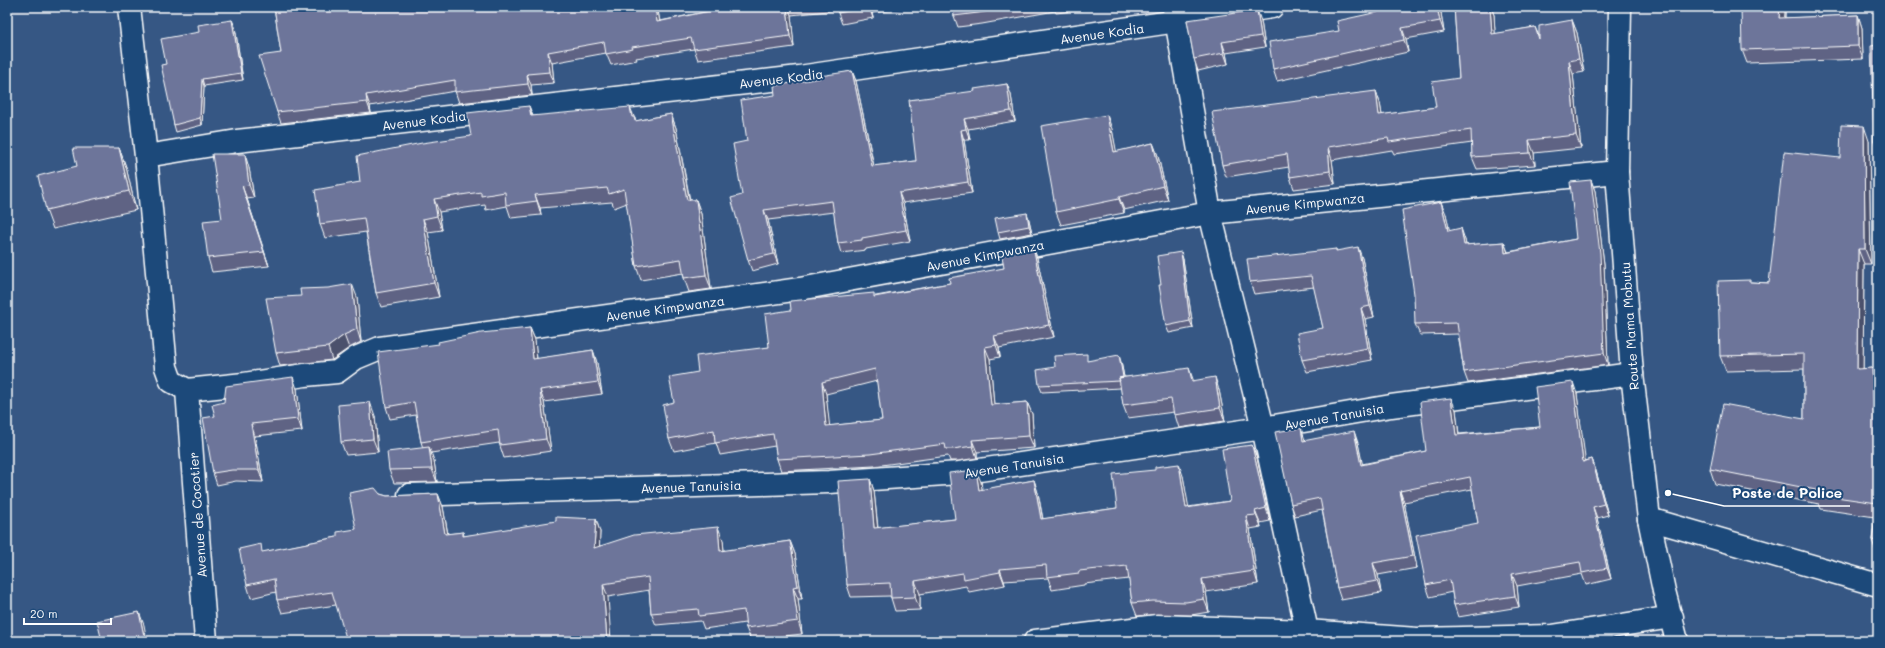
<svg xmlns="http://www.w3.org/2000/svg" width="1885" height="648" font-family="Mali,sans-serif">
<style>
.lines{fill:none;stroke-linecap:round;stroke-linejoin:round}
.street-casing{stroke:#fff;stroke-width:25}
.secondary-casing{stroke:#fff;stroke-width:25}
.street{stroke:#1f4a7a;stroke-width:22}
.secondary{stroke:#1f4a7a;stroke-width:22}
.wall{fill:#5e6484;stroke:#fff;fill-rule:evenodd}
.shaded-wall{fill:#4c516c;stroke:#fff}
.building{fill:#6d749a;stroke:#fff;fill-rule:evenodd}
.labels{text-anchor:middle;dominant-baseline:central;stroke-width:4;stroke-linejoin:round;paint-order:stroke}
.street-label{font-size:13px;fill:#fff;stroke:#1f4a7a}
.leader{fill:none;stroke:#fff;stroke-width:1.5}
.callout-dot{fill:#fff;stroke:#1f4a7a;stroke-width:1.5}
.callout-label{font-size:14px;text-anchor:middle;font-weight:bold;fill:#fff;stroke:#1f4a7a;stroke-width:4;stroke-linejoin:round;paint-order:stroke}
</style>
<rect width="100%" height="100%" fill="#365784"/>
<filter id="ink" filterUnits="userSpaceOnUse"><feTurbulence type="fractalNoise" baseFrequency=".025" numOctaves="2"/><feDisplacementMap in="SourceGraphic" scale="8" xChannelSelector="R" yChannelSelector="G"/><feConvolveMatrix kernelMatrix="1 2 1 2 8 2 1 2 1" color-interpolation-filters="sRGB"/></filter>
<g filter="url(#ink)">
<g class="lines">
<defs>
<path id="street" d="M 129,7 L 146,156 L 237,141 L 799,77 L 1272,7
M 1174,8 L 1210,213 L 1263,428 L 1307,631
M 146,156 L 166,367 L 171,381 L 187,390 L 244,384 L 305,375 L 337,372 L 356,358 L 380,348 L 800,289 L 1210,213 L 1617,172
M 187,390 L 206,641
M 409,495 L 829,482 L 959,473 L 1263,428 L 1391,406 L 1632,374
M 1649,519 L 1878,585
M 1035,641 L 1157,626 L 1307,631 L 1417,639 L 1552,636 L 1672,617"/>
<path id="secondary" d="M 1620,7 L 1617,172 L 1632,374 L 1649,519 L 1664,591 L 1677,641"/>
</defs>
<use href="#street" class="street-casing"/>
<use href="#secondary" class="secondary-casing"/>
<use href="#street" class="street"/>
<use href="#secondary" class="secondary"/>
</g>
<path class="wall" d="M 274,7 L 657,7 L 660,21 L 724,8 L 724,7 L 912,7 L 872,13 L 873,18 L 842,24 L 838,13 L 837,10 L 791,15 L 794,47 L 698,60 L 694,49 L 636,58 L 637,60 L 611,65 L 606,53 L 552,63 L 554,83 L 531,85 L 532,95 L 459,103 L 455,91 L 370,106 L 371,113 L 281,123 L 277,112 L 281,53 Z
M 953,7 L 1081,7 L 1082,10 L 1056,13 L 1055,11 L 982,24 L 958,27 L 954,16 Z
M 1378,7 L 1440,7 L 1444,32 L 1406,39 L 1408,52 L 1277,81 L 1273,69 L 1339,31 L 1378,12 Z
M 1454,7 L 1491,7 L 1494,15 L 1495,34 L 1535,27 L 1539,36 L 1572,20 L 1577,33 L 1584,72 L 1573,74 L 1581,148 L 1534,153 L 1535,165 L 1477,169 L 1472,157 L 1472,143 L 1394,154 L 1392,150 L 1332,160 L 1335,184 L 1294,189 L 1290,177 L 1289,167 L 1226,177 L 1222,165 L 1376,91 L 1380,103 L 1382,115 L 1436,107 L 1459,78 Z
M 1785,12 L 1785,18 L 1858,15 L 1862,28 L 1863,59 L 1747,63 L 1742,50 Z
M 232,20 L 235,27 L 243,80 L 204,86 L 202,125 L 176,132 L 174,125 L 166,64 L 199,32 Z
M 1187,20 L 1261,21 L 1265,47 L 1226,53 L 1228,64 L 1198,71 L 1194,59 Z
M 1878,45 L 1878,152 L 1874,141 Z
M 852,71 L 856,81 L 874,166 L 916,161 L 975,91 L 1007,84 L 1011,95 L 1015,121 L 968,129 L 970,140 L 964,140 L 972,193 L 903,203 L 910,241 L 866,249 L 866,250 L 841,253 L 838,243 L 834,212 L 768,220 L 778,264 L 752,271 L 748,260 L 742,195 L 747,141 L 775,95 L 820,78 Z
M 529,106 L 533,116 L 634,117 L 636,121 L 671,114 L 676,128 L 690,200 L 696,200 L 701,214 L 711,289 L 689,292 L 684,278 L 683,273 L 641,280 L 636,266 L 627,203 L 614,208 L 612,202 L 540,208 L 541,215 L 511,218 L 507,206 L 486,210 L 485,205 L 439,212 L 442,230 L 428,232 L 439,297 L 381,307 L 376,293 L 366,232 L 325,238 L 320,224 L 360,182 L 471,136 Z
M 1112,129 L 1116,152 L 1153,143 L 1158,156 L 1168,200 L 1124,210 L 1124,213 L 1061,225 L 1056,212 Z
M 1869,141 L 1871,264 L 1864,264 L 1863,369 L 1872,368 L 1878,384 L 1878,555 L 1877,555 L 1872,540 L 1875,517 L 1821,509 L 1819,504 L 1715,484 L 1710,469 L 1804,419 L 1804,369 L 1726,371 L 1720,356 L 1751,282 L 1769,283 L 1840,158 Z
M 119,148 L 126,167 L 136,210 L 53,229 L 46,210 L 77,166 Z
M 249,168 L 254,198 L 247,199 L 269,266 L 212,272 L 208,258 L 222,219 Z
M 1591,180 L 1595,191 L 1604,264 L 1608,365 L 1468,383 L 1464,372 L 1458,334 L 1420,335 L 1415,324 L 1446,214 L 1449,230 L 1465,240 L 1466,245 L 1504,242 L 1508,252 L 1576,239 Z
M 1027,213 L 1029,220 L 1032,233 L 1000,239 L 998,232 Z
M 1033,246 L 1037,258 L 1054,337 L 999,348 L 1000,357 L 990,359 L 994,405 L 1027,402 L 1032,414 L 1034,448 L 977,452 L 977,458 L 958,461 L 950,461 L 948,456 L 874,466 L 781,471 L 777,459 L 775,446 L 720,455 L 716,443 L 674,451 L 669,439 L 674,402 L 698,372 L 769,347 L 791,310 L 876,296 L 950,283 L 1004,268 ZM 877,381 L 882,420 L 829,426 L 826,394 Z
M 1336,249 L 1336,251 L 1362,258 L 1374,317 L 1365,319 L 1372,360 L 1307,372 L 1302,360 L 1323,328 L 1314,287 L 1254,294 L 1250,282 Z
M 1183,259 L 1193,328 L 1169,333 L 1166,326 L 1161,285 Z
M 357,297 L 361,342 L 349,348 L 332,360 L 280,366 L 276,353 Z
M 530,328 L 535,340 L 537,359 L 593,350 L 597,363 L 602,394 L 544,402 L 551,451 L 504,458 L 499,443 L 431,453 L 434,461 L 437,482 L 394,483 L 389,470 L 423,448 L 421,442 L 416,415 L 390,419 L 386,407 L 439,344 Z
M 1089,361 L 1121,362 L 1124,377 L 1194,381 L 1219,390 L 1225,421 L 1179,428 L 1174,412 L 1128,418 L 1123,405 L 1121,388 L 1042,392 L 1039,385 Z
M 297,389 L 302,431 L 255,436 L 263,482 L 236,481 L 217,485 L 213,473 L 215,416 Z
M 1577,394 L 1585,461 L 1592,459 L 1596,471 L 1608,515 L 1597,518 L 1611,579 L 1586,585 L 1582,574 L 1517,586 L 1519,607 L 1458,617 L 1454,605 L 1452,592 L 1430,597 L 1426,585 L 1478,523 L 1472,489 L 1404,502 L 1417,568 L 1378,575 L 1381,593 L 1341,600 L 1337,588 L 1322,510 L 1295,516 L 1291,504 L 1306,441 L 1358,443 L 1362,464 L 1426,451 L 1456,410 L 1459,434 L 1540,427 Z
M 375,416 L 378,452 L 346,455 L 341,442 Z
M 1252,445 L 1257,458 L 1270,521 L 1260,523 L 1261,527 L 1250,529 L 1258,584 L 1206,592 L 1209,612 L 1191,615 L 1157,614 L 1137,616 L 1132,603 L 1129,579 L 1084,584 L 1084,585 L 1052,590 L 1048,578 L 1004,581 L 1005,585 L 969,592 L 966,586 L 920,594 L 920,610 L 895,611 L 891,598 L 890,596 L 851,597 L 847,585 L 870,479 L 874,491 L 878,528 L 955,519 L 981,482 L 982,490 L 1034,480 L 1038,493 L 1043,519 L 1117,508 L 1183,476 L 1188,507 L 1230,501 Z
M 380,494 L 387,496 L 438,494 L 443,507 L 448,534 L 463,532 L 464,536 L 596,519 L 600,532 L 599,546 L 723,540 L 724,551 L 790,541 L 795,554 L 802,599 L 798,599 L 802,634 L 751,640 L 746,628 L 745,623 L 704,629 L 701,621 L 656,625 L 651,613 L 649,590 L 608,597 L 336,605 L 282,613 L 277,600 L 276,592 L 251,598 L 247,585 L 264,552 L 337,537 L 356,529 Z"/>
<path class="shaded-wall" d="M 655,7 L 657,7 L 658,9 L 661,33 L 657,22 Z
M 787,7 L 788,7 L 791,15 L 794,47 L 790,36 Z
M 869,7 L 870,7 L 872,13 L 873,18 Z
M 1437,7 L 1440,7 L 1444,32 L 1440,21 Z
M 1490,7 L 1491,7 L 1494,15 L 1496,47 L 1492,34 Z
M 1780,7 L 1783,7 L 1785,12 L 1784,31 L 1779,18 Z
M 1257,10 L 1261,21 L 1265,47 L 1261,36 Z
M 1858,15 L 1862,28 L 1863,59 L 1858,46 Z
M 232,20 L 235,27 L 243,80 L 241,73 Z
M 1572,20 L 1577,33 L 1584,72 L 1579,59 Z
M 1402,28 L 1406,39 L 1408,52 L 1404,40 Z
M 1222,42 L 1226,53 L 1228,64 L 1224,53 Z
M 548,52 L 552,63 L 554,83 L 550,72 Z
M 1569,61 L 1573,74 L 1581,148 L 1576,135 Z
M 852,71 L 856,81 L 876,177 L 872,166 Z
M 527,74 L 531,85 L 532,95 L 528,84 Z
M 202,79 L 204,86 L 202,125 L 200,118 Z
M 1007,84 L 1011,95 L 1015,121 L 1011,111 Z
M 1376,91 L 1380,103 L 1384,128 L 1379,115 Z
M 366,95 L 370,106 L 371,113 L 367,102 Z
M 529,106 L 534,120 L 531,116 Z
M 630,107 L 635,119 L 634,117 L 639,131 L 632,117 Z
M 671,114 L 676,128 L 692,214 L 687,200 Z
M 1107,115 L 1112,129 L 1119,165 L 1114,152 Z
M 964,119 L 968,129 L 970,140 L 966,129 Z
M 1864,126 L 1869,141 L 1871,264 L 1865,249 Z
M 961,130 L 964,140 L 972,193 L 968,182 Z
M 1529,140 L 1534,153 L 1535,165 L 1530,153 Z
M 1153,143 L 1158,156 L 1168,200 L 1163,186 Z
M 1328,147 L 1332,160 L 1335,184 L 1330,171 Z
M 119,148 L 126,167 L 136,210 L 129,191 Z
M 245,154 L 249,168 L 254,198 L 249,185 Z
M 1591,180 L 1595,191 L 1604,264 L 1608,365 L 1604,353 Z
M 242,186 L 247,199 L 269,266 L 264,252 Z
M 899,193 L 903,203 L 910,241 L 906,230 Z
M 535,195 L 540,208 L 541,215 L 537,201 Z
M 1119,197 L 1124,210 L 1124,213 L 1119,199 Z
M 434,199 L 439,212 L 442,230 L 437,216 Z
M 696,200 L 701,214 L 711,289 L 706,275 Z
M 1441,202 L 1446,214 L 1452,242 L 1448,231 Z
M 764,210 L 768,220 L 778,264 L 774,254 Z
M 1027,213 L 1029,220 L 1032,233 L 1029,226 Z
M 423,219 L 428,232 L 439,297 L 434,283 Z
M 1461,228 L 1465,240 L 1468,257 L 1464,245 Z
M 1504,242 L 1508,253 L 1505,253 Z
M 1033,246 L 1037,258 L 1054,337 L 1049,325 Z
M 1358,247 L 1362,258 L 1374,317 L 1370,306 Z
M 1858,249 L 1864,264 L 1863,384 L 1857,369 Z
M 1181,252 L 1183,259 L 1193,328 L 1190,321 Z
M 352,284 L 357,297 L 361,342 L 357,329 Z
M 1361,308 L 1365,319 L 1372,360 L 1368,348 Z
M 530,328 L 535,340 L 538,371 L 533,359 Z
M 344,335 L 349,348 L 332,360 L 328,347 Z
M 994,336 L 999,348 L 1000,357 L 996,345 Z
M 985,347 L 990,359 L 995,417 L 991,405 Z
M 593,350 L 597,363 L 602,394 L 598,382 Z
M 1119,355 L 1121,362 L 1126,387 L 1123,380 Z
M 1189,368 L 1194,382 L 1192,381 Z
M 1872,368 L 1878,384 L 1878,424 L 1874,412 Z
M 293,377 L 297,389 L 302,431 L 298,419 Z
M 1215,377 L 1219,390 L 1225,421 L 1220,408 Z
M 822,382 L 826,394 L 831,438 L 826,426 Z
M 1573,382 L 1577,394 L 1587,474 L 1583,462 Z
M 540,390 L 544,402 L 551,451 L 546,439 Z
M 1451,398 L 1456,410 L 1460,446 L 1456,435 Z
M 370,402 L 375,416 L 378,452 L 373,439 Z
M 1027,402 L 1032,414 L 1034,448 L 1029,436 Z
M 251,424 L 255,436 L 263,482 L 259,470 Z
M 1301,428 L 1305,440 L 1308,453 L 1303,441 Z
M 1354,431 L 1358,443 L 1365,476 L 1361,465 Z
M 972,440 L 977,452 L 977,458 L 973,446 Z
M 1252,445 L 1257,458 L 1270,521 L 1266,508 Z
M 429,447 L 434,461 L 437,482 L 432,469 Z
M 1592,459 L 1596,471 L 1608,515 L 1604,504 Z
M 1179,464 L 1183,476 L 1191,520 L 1186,508 Z
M 976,470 L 981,482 L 984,503 L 979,490 Z
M 870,479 L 874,491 L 879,541 L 874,528 Z
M 1034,480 L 1038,493 L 1045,532 L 1041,519 Z
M 1400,491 L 1404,502 L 1417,568 L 1413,556 Z
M 438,494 L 443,507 L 450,547 L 445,534 Z
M 1593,507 L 1597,518 L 1611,579 L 1607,568 Z
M 1255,511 L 1260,523 L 1261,527 L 1256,515 Z
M 1246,516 L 1250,529 L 1258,584 L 1254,571 Z
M 596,519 L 600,532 L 599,561 L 594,548 Z
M 718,527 L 723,540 L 725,564 L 720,551 Z
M 790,541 L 795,554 L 802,599 L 798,586 Z
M 1373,563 L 1378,575 L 1381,593 L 1377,581 Z
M 1000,569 L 1004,581 L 1005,585 L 1000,572 Z
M 1512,574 L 1517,586 L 1519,607 L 1515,596 Z
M 1202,579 L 1206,592 L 1209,612 L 1204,599 Z
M 915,581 L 920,594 L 920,610 L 915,597 Z
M 603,584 L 608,597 L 611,641 L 607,641 Z
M 793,587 L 798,599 L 802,634 L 798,621 Z
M 139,612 L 144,625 L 147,641 L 145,641 Z"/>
<path class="building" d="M 274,7 L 655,7 L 657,22 L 724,8 L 724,7 L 787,7 L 790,36 L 694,49 L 691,38 L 632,47 L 633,49 L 606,54 L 604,42 L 548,52 L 550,72 L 527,74 L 528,84 L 455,92 L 455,80 L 366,95 L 367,102 L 277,112 L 259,56 L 281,53 Z
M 837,7 L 869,7 L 838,13 Z
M 953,7 L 1013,7 L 978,13 L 954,16 Z
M 1378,7 L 1437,7 L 1440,21 L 1402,28 L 1404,40 L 1273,69 L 1269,42 L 1339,31 L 1337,21 L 1378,12 Z
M 1454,7 L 1490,7 L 1492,34 L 1535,27 L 1539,39 L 1539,26 L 1572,20 L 1579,59 L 1569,61 L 1576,135 L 1529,140 L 1530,153 L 1472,157 L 1471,130 L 1389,142 L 1388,138 L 1328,147 L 1330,171 L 1290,177 L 1287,154 L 1222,165 L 1212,112 L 1376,91 L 1379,115 L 1436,107 L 1432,82 L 1459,78 Z
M 1741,7 L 1780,7 L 1779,18 L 1858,15 L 1858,46 L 1742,50 Z
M 1257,10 L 1261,36 L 1222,42 L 1224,53 L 1194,59 L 1187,20 Z
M 232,20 L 241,73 L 202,79 L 200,118 L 174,125 L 161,65 L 166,64 L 161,39 L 199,32 L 198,25 Z
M 1878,45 L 1878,141 L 1874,141 L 1871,46 Z
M 852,71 L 872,166 L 916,161 L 909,100 L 975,91 L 974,89 L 1007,84 L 1011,111 L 964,119 L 966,129 L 961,130 L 968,182 L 899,193 L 906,230 L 862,238 L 862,240 L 838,243 L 832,201 L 764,210 L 774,254 L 748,260 L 731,198 L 742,195 L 733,144 L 747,141 L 741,100 L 775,95 L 774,86 L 820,78 L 820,76 Z
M 529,106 L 531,116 L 630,107 L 632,117 L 634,117 L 635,121 L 671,114 L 687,200 L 696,200 L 706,275 L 684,278 L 681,259 L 636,266 L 624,189 L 609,194 L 607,188 L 535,195 L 537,201 L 506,205 L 505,192 L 481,196 L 481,192 L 434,199 L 437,216 L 423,219 L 434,283 L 376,293 L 364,218 L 320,224 L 315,190 L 360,182 L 357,156 L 422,143 L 471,136 L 467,113 Z
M 1107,115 L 1114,152 L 1153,143 L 1163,186 L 1119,197 L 1119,199 L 1056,212 L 1041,126 Z
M 1841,125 L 1864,126 L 1865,249 L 1858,249 L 1857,369 L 1872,368 L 1874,412 L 1878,412 L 1878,541 L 1872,540 L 1877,503 L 1815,494 L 1816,490 L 1710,469 L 1723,404 L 1804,419 L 1804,354 L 1720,356 L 1718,281 L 1750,280 L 1750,282 L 1769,283 L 1784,152 L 1840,158 Z
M 73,148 L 119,148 L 129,191 L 46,210 L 38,176 L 77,166 Z
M 212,154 L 245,154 L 249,185 L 242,186 L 264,252 L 208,258 L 203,221 L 222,219 Z
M 1591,180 L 1600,253 L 1604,353 L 1464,372 L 1457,323 L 1415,324 L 1414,294 L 1402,210 L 1441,202 L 1448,231 L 1461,228 L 1464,245 L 1504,242 L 1505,253 L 1576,239 L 1570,182 Z
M 1027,213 L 1029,226 L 998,232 L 995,218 Z
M 1033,246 L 1049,325 L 994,336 L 996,345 L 985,347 L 991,405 L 1027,402 L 1029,436 L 972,440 L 973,446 L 953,449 L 946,449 L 945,444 L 870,454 L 777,459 L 773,434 L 715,443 L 714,430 L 669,439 L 663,405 L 674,402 L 669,377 L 698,372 L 696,356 L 769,347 L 765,314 L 791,310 L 790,301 L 874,293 L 874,297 L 950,283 L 949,278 L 1004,268 L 1001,252 ZM 875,369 L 882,420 L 826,426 L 822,382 Z
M 1358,247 L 1370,306 L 1361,308 L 1368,348 L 1302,360 L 1297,333 L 1323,328 L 1311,276 L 1250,282 L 1247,259 L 1336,249 L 1336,251 Z
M 1181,252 L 1190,321 L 1166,326 L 1159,285 L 1161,285 L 1157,256 Z
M 352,284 L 357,329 L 344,335 L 328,347 L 276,353 L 266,298 L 301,296 L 300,289 L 328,288 Z
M 530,328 L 533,359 L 593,350 L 598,382 L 540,390 L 546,439 L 500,445 L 498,430 L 421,442 L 414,402 L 386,407 L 378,352 L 439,344 L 438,342 L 481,333 Z
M 1087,354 L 1087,361 L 1119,355 L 1123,377 L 1119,378 L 1120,381 L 1039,385 L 1037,370 L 1055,367 L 1054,356 Z
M 1189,368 L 1192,381 L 1215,377 L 1220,408 L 1174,415 L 1171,399 L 1123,405 L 1119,378 Z
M 293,377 L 298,419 L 251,424 L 259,470 L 232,470 L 213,473 L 203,418 L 215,416 L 212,405 L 224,402 L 226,386 Z
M 1573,382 L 1583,462 L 1592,459 L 1604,504 L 1593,507 L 1607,568 L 1582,573 L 1580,562 L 1512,574 L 1515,596 L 1454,605 L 1450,580 L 1426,585 L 1416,535 L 1478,523 L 1470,477 L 1400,491 L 1413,556 L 1373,563 L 1377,581 L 1337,588 L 1320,498 L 1291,504 L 1275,432 L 1301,428 L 1303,441 L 1354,431 L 1361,465 L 1426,451 L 1420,402 L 1451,398 L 1456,435 L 1540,427 L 1535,387 Z
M 370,402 L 373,439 L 341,442 L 338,405 Z
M 1252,445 L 1266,508 L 1255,511 L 1256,515 L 1246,516 L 1254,571 L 1202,579 L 1204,599 L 1186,602 L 1153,601 L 1132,603 L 1127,566 L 1079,571 L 1079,573 L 1047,577 L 1046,565 L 1000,569 L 1000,572 L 964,579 L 963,573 L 915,581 L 915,597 L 891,598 L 890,583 L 847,585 L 838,481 L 870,479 L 874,528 L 955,519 L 949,473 L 976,470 L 979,490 L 1034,480 L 1041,519 L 1117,508 L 1113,474 L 1155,470 L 1155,467 L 1179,464 L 1186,508 L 1230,501 L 1222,449 Z
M 429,447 L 432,469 L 389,470 L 387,452 Z
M 375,488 L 380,494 L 387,496 L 438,494 L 445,534 L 463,532 L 463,536 L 556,521 L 556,517 L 596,519 L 594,548 L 634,535 L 718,527 L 720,551 L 790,541 L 798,586 L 793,587 L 798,621 L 746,628 L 744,610 L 699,616 L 698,609 L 651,613 L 648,577 L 603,584 L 607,641 L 347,641 L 332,592 L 277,600 L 274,579 L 247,585 L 239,549 L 261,544 L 262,552 L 337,537 L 337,532 L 356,529 L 349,493 Z
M 139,612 L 145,641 L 102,641 L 97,621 Z"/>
</g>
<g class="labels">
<g class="street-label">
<text transform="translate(1102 33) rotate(-8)">Avenue Kodia</text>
<text transform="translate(781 78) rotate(-7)">Avenue Kodia</text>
<text transform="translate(424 120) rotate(-7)">Avenue Kodia</text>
<text transform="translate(1305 203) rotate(-6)">Avenue Kimpwanza</text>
<text transform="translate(985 255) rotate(-11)">Avenue Kimpwanza</text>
<text transform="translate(665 308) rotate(-8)">Avenue Kimpwanza</text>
<text transform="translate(1629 326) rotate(-94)">Route Mama Mobutu</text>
<text transform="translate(1334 416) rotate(-10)">Avenue Tanuisia</text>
<text transform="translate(1014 465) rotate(-9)">Avenue Tanuisia</text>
<text transform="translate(691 486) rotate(-2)">Avenue Tanuisia</text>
<text transform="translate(197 515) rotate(-94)">Avenue de Cocotier</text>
</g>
</g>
<path class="leader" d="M1668 493L1724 506H1850"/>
<circle class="callout-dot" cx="1668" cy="493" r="4"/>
<g class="callout-label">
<text x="1787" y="498">Poste de Police</text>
</g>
<rect width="1885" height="648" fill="none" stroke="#1f4a7a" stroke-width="24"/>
<rect x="12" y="12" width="1861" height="624" fill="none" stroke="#fff" stroke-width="1.5" filter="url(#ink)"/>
<path d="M24 618v6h87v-6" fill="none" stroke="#ffffff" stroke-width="2"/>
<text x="30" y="618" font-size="12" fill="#ffffff" stroke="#1f4a7a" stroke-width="3" paint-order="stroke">20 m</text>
</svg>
